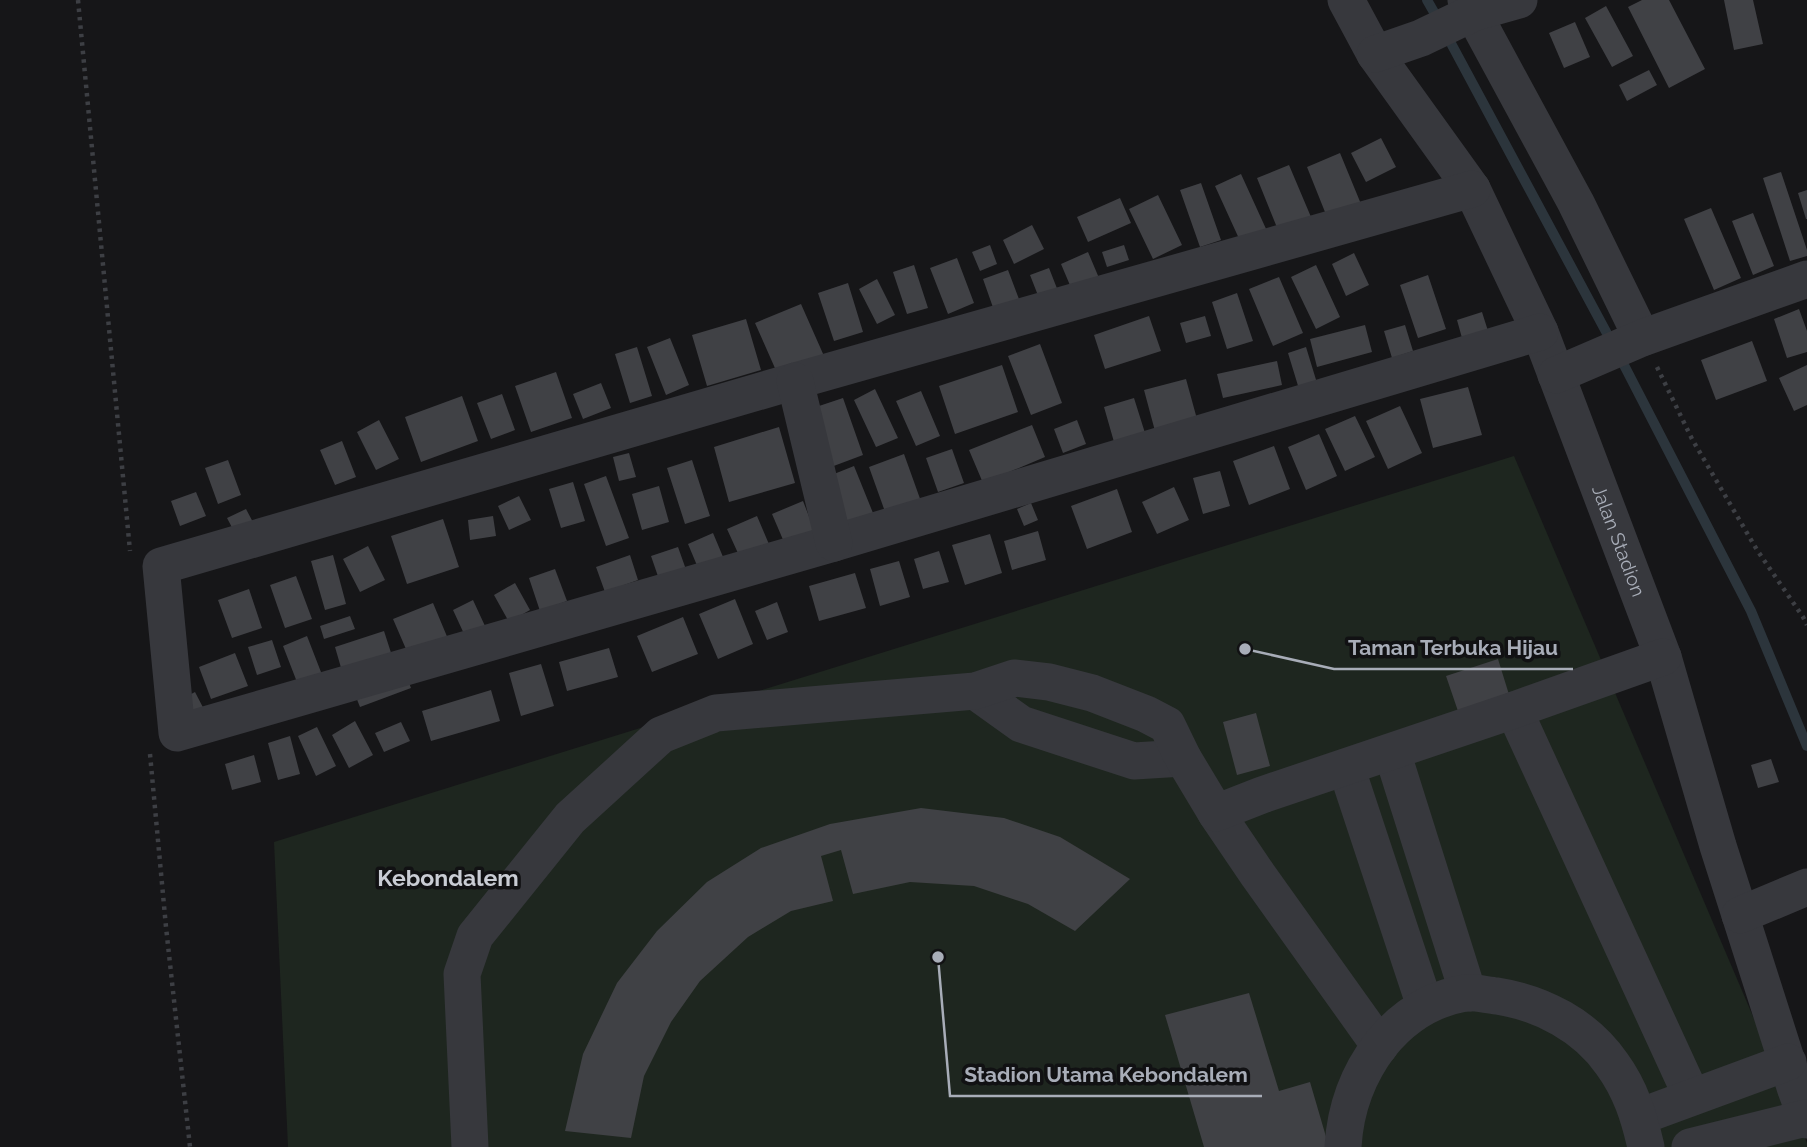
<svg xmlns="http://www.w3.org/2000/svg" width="1807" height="1147" font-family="Raleway,sans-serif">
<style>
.green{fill:#1e261f}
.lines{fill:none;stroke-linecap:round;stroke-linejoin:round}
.stream{stroke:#2c353c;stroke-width:10}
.building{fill:#404145}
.path{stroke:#3d3f44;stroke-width:4.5;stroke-dasharray:3.5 5;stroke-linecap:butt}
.minor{stroke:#37383d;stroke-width:37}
.labels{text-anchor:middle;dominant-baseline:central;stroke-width:7;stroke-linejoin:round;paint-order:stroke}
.street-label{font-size:19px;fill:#a8adb8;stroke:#111113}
.quarter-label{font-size:23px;font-weight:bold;fill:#c9ccd4;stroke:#111113}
.leader{fill:none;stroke:#a8adb8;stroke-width:2.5}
.callout-dot{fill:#a8adb8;stroke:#111113;stroke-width:2.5}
.callout-label{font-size:21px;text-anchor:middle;font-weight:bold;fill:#a8adb8;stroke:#111113;stroke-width:7;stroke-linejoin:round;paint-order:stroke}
</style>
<rect width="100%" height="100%" fill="#161618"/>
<path class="green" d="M 1514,456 L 1807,1143 L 1807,1147 L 288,1147 L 274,842 Z"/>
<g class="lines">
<path class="stream" d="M 1427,0 L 1439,21
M 1446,34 L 1625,367 L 1751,611 L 1807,746"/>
</g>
<path class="building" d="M 1642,0 L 1669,0 L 1705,69 L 1669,88 L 1628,7 Z
M 1724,0 L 1753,0 L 1763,44 L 1734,50 Z
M 1606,6 L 1633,56 L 1612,67 L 1585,18 Z
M 1575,22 L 1590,57 L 1564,68 L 1549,33 Z
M 1649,70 L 1657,85 L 1627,101 L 1619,85 Z
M 1381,138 L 1396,167 L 1366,182 L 1351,153 Z
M 1340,153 L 1361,204 L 1327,217 L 1307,167 Z
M 1289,165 L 1311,217 L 1278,230 L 1257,178 Z
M 1781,172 L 1807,250 L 1807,256 L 1790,261 L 1763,178 Z
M 1241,174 L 1267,231 L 1241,243 L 1215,186 Z
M 1201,183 L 1221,240 L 1200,247 L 1180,190 Z
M 1807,190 L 1807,219 L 1806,219 L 1798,193 Z
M 1158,195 L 1182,245 L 1153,259 L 1129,209 Z
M 1120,198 L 1131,223 L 1088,242 L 1077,217 Z
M 1711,208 L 1741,278 L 1714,290 L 1684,219 Z
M 1753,213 L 1774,266 L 1753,275 L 1732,221 Z
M 1032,225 L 1044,249 L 1014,264 L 1003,240 Z
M 990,245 L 997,264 L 980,271 L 972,252 Z
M 1124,245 L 1129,260 L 1107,267 L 1102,252 Z
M 1088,252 L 1099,278 L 1072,290 L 1061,264 Z
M 1354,253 L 1369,285 L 1346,296 L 1332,264 Z
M 957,258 L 974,303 L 948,314 L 930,268 Z
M 914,265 L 928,308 L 907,314 L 893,272 Z
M 1316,265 L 1340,317 L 1316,329 L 1291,277 Z
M 1049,268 L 1058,291 L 1039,298 L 1030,275 Z
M 1008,270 L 1022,307 L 996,316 L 983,279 Z
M 1428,275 L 1446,329 L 1418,338 L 1400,285 Z
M 1279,277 L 1303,333 L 1273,346 L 1249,289 Z
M 877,279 L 895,315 L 877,324 L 859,289 Z
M 848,283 L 863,332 L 834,341 L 818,293 Z
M 1237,293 L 1253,341 L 1227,349 L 1212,302 Z
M 801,304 L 824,356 L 778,375 L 755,323 Z
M 1799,309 L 1807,331 L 1807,352 L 1787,358 L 1774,319 Z
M 1482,312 L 1488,331 L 1462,338 L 1457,320 Z
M 1149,316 L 1161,351 L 1105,369 L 1094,335 Z
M 1205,316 L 1211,336 L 1186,343 L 1180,323 Z
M 746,319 L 761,370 L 707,386 L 692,335 Z
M 1365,325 L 1372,352 L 1317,367 L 1310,339 Z
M 1405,325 L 1413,351 L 1392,358 L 1384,331 Z
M 670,338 L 689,385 L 666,395 L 647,347 Z
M 1752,341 L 1767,381 L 1716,400 L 1701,360 Z
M 1040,344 L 1062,403 L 1031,415 L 1008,356 Z
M 637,347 L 652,396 L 630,403 L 615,354 Z
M 1306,347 L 1317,383 L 1299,389 L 1288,353 Z
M 1277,361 L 1282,385 L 1223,398 L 1217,374 Z
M 1002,365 L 1018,412 L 955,434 L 939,386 Z
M 1807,365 L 1807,405 L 1794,411 L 1779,378 Z
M 556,372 L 572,418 L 531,432 L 515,386 Z
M 1186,379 L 1197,419 L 1155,431 L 1144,390 Z
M 601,383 L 611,408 L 583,419 L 573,394 Z
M 1468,387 L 1482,435 L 1433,448 L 1420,399 Z
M 875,389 L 898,438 L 876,447 L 854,400 Z
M 921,391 L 940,436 L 916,446 L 896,401 Z
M 502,394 L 515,430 L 491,439 L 477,403 Z
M 462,396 L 478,441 L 421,462 L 405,417 Z
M 843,398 L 863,455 L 831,467 L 810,409 Z
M 1134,398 L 1145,433 L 1114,442 L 1104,407 Z
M 1400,406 L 1422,453 L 1388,469 L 1366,421 Z
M 1355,416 L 1375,457 L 1345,471 L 1325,429 Z
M 379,420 L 399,459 L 376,470 L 357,432 Z
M 1077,420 L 1086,444 L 1063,453 L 1054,429 Z
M 1032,425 L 1045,457 L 983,483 L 969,450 Z
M 779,427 L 795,483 L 729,502 L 714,447 Z
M 1319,434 L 1337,476 L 1306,490 L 1288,447 Z
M 342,441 L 356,477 L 335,485 L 320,450 Z
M 1274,446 L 1290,489 L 1249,505 L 1233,461 Z
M 952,449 L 964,483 L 938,492 L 926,458 Z
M 629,453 L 636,477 L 619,481 L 613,457 Z
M 904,454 L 923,507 L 888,520 L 869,467 Z
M 228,460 L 241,495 L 218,504 L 205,468 Z
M 692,460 L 710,516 L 685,524 L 667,468 Z
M 854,466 L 873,513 L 843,525 L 824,478 Z
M 1220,471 L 1230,506 L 1203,514 L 1193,478 Z
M 606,476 L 629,538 L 606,546 L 584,484 Z
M 573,482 L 585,521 L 561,528 L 549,489 Z
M 659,486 L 669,522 L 642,530 L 632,494 Z
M 1174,487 L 1189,520 L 1157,534 L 1142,502 Z
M 1117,489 L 1132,532 L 1087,549 L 1071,506 Z
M 196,492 L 206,516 L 180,526 L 171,501 Z
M 519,496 L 531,520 L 509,530 L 498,506 Z
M 803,501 L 817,537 L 787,549 L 772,514 Z
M 1031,503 L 1038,520 L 1024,526 L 1017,509 Z
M 246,509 L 255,526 L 236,535 L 227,518 Z
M 493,516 L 496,536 L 470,540 L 468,520 Z
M 757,516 L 771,549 L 742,562 L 727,529 Z
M 443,519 L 459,567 L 407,584 L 391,536 Z
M 1038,531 L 1046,560 L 1012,570 L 1004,541 Z
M 713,533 L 726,564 L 701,575 L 688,544 Z
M 990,534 L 1002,573 L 965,585 L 952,545 Z
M 368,546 L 385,580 L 360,592 L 343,559 Z
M 678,547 L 689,578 L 662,588 L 651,556 Z
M 939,551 L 949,582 L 923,589 L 914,559 Z
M 333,555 L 346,604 L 325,610 L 311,561 Z
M 630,555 L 638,580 L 605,592 L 596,567 Z
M 899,561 L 910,597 L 880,606 L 870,569 Z
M 555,569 L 567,601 L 540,611 L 529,578 Z
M 855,573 L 866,608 L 819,621 L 809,586 Z
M 296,576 L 312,619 L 285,628 L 270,585 Z
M 515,583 L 530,610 L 509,622 L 494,595 Z
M 249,589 L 262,628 L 232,638 L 218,600 Z
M 735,599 L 753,644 L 718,659 L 699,614 Z
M 473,600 L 485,626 L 465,636 L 453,610 Z
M 777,602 L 788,632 L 767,640 L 755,611 Z
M 433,603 L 451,646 L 412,663 L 393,619 Z
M 350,616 L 355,629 L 324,639 L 320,626 Z
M 683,617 L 698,654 L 652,672 L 637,636 Z
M 384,631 L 394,662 L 344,678 L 335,647 Z
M 307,636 L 326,685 L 302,695 L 283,646 Z
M 272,640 L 281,667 L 257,675 L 248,647 Z
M 609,648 L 618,677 L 567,691 L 559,662 Z
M 235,653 L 248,686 L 211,699 L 199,667 Z
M 1498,659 L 1511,701 L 1460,717 L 1446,676 Z
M 541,664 L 554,706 L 521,716 L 509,673 Z
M 407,678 L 411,688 L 360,707 L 356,697 Z
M 491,690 L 500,721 L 431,741 L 422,711 Z
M 195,692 L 209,719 L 194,727 L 180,700 Z
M 1256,713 L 1270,766 L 1237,775 L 1223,722 Z
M 355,721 L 373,755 L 349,768 L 332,735 Z
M 401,722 L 410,741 L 384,752 L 375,733 Z
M 317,727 L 336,766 L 316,776 L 298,736 Z
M 290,736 L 300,774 L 278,780 L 268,743 Z
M 254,755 L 261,782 L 232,790 L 225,764 Z
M 1771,759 L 1779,782 L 1758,788 L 1751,765 Z
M 921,808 L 1004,818 L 1060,837 L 1130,879 L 1075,931 L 1028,904 L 974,886 L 910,882 L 853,894 L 841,850 L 821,856 L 833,901 L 791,911 L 748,937 L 700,981 L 671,1022 L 644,1076 L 631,1138 L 565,1131 L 583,1054 L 617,983 L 657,931 L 707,882 L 761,848 L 830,824 Z
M 1249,993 L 1279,1091 L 1310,1082 L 1329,1147 L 1204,1147 L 1165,1015 Z"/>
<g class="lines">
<path class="path" d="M 78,0 L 130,551
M 1657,367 L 1692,439 L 1757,550 L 1803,617 L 1807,625
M 150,754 L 166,927 L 190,1147"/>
<g class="minor">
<path id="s1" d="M 1346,0 L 1375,54 L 1472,189 L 1540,332 L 1663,657 L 1718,846 L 1796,1090 L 1807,1120"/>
<path d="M 1466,0 L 1576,203 L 1642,338"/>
<path d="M 1375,54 L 1421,38 L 1473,13 L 1519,0"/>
<path d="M 1472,189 L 795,381 L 161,566 L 177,733 L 834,543 L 1540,332"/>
<path d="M 1556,375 L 1642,338 L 1807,279"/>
<path d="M 795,381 L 834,543"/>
<path d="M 975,691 L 1021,724 L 1134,761 L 1183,758"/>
<path d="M 1514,710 L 1692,1097"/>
<path d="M 1392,752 L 1468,993"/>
<path d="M 1346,767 L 1425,1006"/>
<path d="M 1216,813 L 1258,875 L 1380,1046"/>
<path d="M 1740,915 L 1807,887"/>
<path d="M 1639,1117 L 1788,1062"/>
<path d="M 470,1147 L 462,974 L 475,936 L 570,818 L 661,735 L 716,713 L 975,691 L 1014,678 L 1049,682 L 1092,693 L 1146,714 L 1167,725 L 1183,758 L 1216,813 L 1262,795 L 1514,710 L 1663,657"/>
<path d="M 1343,1147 C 1345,1110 1358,1074 1381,1044 C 1403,1017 1430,999 1465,993 C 1475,992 1486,995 1497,996 C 1542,1003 1586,1026 1612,1064 C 1631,1090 1639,1117 1646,1147"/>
<path d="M 1690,1147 L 1806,1118"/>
</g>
</g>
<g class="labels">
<g class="street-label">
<text stroke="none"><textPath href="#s1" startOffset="609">Jalan Stadion</textPath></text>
</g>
<g class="quarter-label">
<text x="448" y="877">Kebondalem</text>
</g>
</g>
<path class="leader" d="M1245 649L1334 669H1573M938 957L950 1096H1262"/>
<g class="callout-dot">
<circle cx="1245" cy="649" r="7"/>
<circle cx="938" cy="957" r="7"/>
</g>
<g class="callout-label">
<text x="1453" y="655">Taman Terbuka Hijau</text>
<text x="1106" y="1082">Stadion Utama Kebondalem</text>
</g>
</svg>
